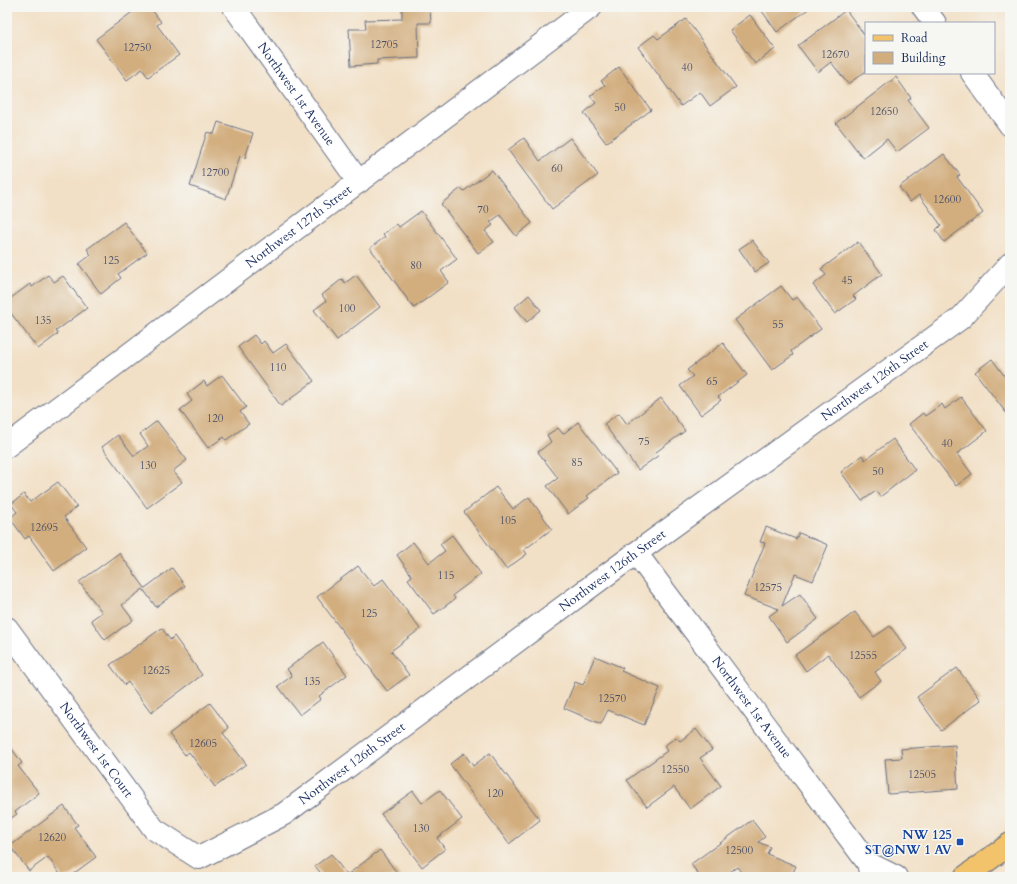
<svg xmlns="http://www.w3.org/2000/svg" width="1017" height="884" font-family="Cardo,serif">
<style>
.building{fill:#d2ad7e}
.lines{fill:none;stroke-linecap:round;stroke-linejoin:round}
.street-casing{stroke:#666d82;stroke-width:24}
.primary-casing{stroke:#666d82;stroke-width:24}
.street{stroke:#fff;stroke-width:22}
.primary{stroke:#f2c36a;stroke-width:22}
.transit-dot{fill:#1a4fb4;stroke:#f6f6f2;stroke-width:1.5}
.labels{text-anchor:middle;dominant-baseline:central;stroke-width:3;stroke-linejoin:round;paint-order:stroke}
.number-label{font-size:11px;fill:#494e66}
.street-label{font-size:13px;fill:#1b2f5e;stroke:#f6f6f2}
.transit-label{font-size:13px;font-weight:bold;fill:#164399;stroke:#f6f6f2;text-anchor:end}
</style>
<rect width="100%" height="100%" fill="#f6f6f2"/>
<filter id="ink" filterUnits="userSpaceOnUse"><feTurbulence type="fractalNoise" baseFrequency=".025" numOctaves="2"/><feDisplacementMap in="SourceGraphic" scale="8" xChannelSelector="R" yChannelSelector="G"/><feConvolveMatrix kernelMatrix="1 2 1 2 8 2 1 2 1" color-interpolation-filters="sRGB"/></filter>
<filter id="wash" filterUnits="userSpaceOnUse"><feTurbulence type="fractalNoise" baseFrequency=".012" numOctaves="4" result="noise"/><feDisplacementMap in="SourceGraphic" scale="16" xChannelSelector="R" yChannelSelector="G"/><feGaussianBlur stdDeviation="0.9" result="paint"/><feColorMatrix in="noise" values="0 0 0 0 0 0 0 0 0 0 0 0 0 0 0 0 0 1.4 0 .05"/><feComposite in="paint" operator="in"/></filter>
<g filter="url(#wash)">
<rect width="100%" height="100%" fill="#f2e0c6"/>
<g id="blocks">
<path class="building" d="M 139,7 L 150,7 L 161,22 L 157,25 L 179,55 L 148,77 L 142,69 L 127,80 L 96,39 Z
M 402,7 L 430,7 L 431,23 L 418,23 L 419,58 L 377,60 L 377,64 L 351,66 L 349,29 L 366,29 L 365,20 L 402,19 Z
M 759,7 L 811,7 L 777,32 Z
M 846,10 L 866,37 L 866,71 L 848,84 L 831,62 L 818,72 L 798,46 Z
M 750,15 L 775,49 L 755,64 L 730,30 Z
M 686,19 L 736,87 L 710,106 L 700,92 L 681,106 L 638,47 L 654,35 L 658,39 Z
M 619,67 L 651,110 L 606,143 L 584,113 L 596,103 L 590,96 L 605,85 L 601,81 Z
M 896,77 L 911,98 L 908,100 L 929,128 L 897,152 L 887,139 L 863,158 L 836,123 Z
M 218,122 L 253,133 L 245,158 L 240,156 L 226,199 L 190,186 L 207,132 L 214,134 Z
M 524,138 L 540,161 L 570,138 L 598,175 L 552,209 L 508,150 Z
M 944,154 L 960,175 L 957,177 L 983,213 L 944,242 L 936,230 L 941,225 L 919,195 L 910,202 L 899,187 Z
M 492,170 L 532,223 L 516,236 L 500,215 L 490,222 L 493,225 L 485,231 L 494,242 L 478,253 L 441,204 L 461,188 L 464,191 Z
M 421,211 L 457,259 L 441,271 L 449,282 L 414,308 L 370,248 L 385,237 L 383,234 L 397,224 L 399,227 Z
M 124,222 L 147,253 L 118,274 L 121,278 L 101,294 L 79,264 L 91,255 L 87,249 Z
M 752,240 L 769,263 L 755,272 L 739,249 Z
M 858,242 L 882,274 L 853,296 L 856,299 L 835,314 L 813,285 L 826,275 L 821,269 Z
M 48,275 L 54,282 L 63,276 L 87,308 L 56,331 L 58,334 L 38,349 L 7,308 L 7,301 L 30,284 L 32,287 Z
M 356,275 L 380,307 L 337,340 L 314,310 L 326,301 L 322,295 L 342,279 L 345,283 Z
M 781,286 L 792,300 L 797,297 L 821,329 L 791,351 L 793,355 L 772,370 L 735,320 Z
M 529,295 L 541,310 L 527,322 L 515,307 Z
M 254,335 L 261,344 L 264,341 L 273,353 L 286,344 L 314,381 L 281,406 L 238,347 Z
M 723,343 L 747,375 L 718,397 L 721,400 L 701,415 L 680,386 L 693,376 L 687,370 Z
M 992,359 L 1008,381 L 1010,379 L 1010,418 L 975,372 Z
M 222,375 L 246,407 L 240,412 L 249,424 L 226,440 L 224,437 L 208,448 L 180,410 L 192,401 L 187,394 L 204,381 L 207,386 Z
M 961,397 L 987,431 L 957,454 L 972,474 L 956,486 L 909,424 L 923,413 L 925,416 L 942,404 L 945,409 Z
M 661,398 L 685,431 L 656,452 L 659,455 L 638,470 L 604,424 L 619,413 L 627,424 Z
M 157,421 L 187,460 L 173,471 L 182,482 L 147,508 L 102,447 L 118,435 L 134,456 L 148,446 L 140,434 Z
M 578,422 L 617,473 L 587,496 L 589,498 L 568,514 L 547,486 L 558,478 L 538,452 L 551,442 L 547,435 L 558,428 L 563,434 Z
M 893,439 L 915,470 L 880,497 L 876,491 L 862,501 L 841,472 L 862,455 L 865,460 Z
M 58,482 L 77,507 L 64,517 L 86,547 L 54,571 L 29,536 L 25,539 L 10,518 L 17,512 L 11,504 L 24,494 L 30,502 Z
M 496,487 L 513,509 L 529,497 L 552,529 L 524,550 L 527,554 L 506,569 L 464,512 Z
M 766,527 L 796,539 L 799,533 L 828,545 L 813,581 L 795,574 L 782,606 L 800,594 L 818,619 L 787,642 L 769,616 L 779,609 L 744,596 L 765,543 L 760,542 Z
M 452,535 L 481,574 L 453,595 L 455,599 L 434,614 L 408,579 L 412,576 L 397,555 L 413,542 L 429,563 L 445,551 L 440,544 Z
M 119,553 L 145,588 L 172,568 L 185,586 L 156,607 L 143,589 L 122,605 L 133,620 L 105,640 L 91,620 L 102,612 L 79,582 Z
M 358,566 L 374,586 L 383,579 L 420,629 L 391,651 L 409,675 L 387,691 L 317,597 Z
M 855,612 L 874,637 L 890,626 L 907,649 L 875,672 L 881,681 L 859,697 L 828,654 L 806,671 L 795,655 Z
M 162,628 L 170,640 L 174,636 L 202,675 L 151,713 L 128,682 L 125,685 L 110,665 Z
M 323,642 L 347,675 L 319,696 L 321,699 L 300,715 L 278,686 L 292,676 L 287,669 Z
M 595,656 L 623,668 L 621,671 L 660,688 L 644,725 L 608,710 L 601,724 L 564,708 L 575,682 L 583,685 Z
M 957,668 L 981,700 L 941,730 L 917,697 Z
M 210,703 L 229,728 L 223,733 L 246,764 L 215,787 L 189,752 L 185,755 L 169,734 Z
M 696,729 L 712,750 L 700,758 L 721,786 L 690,809 L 674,787 L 647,807 L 627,780 L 667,751 L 664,746 L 676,737 L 680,741 Z
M 7,742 L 22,763 L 18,766 L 39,793 L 15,812 L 17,814 L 7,821 Z
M 955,745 L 958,789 L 888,794 L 885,759 L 902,758 L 901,749 Z
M 464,753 L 473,766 L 490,753 L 540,820 L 509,844 L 450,764 Z
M 440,790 L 462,819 L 437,838 L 445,849 L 422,867 L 381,814 L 413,791 L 422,803 Z
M 64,806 L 78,825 L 74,827 L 96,857 L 69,877 L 62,877 L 48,857 L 29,871 L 10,846 Z
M 752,820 L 765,837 L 758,842 L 770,847 L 767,854 L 796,866 L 791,877 L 745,877 L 737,867 L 723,877 L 700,877 L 691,864 Z
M 380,850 L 400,877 L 324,877 L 315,866 L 331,854 L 347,875 Z"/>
</g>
</g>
<g filter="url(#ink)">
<use href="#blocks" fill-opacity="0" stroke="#666d82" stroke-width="1"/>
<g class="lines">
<defs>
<g id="street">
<path id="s1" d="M 234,7 L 359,182"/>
<path d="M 923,7 L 935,23"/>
<path d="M 972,73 L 1010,125"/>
<path id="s2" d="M 7,446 L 591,7"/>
<path id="s3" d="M 636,553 L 868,863 L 871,877"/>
<path id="s4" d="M 7,628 L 154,829 L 199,858 L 284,814 L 636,553 L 961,318 L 1010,264"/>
<path d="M 868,863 L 896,877"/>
</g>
<path id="primary" d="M 965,877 L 1010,844"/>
</defs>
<use href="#street" class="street-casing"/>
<use href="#primary" class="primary-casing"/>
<use href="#street" class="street"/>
<use href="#primary" class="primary"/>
</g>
</g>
<rect class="transit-dot" x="956" y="838" width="8" height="8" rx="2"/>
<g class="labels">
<g class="number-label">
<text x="384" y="44">12705</text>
<text x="137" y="47">12750</text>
<text x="835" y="54">12670</text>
<text x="687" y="67">40</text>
<text x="620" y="107">50</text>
<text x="884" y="111">12650</text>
<text x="557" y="168">60</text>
<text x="215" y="172">12700</text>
<text x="947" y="199">12600</text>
<text x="483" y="209">70</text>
<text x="111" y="260">125</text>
<text x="416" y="265">80</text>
<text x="847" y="280">45</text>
<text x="347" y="308">100</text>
<text x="43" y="320">135</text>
<text x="778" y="324">55</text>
<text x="278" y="367">110</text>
<text x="712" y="381">65</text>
<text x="215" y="418">120</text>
<text x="644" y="441">75</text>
<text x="947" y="443">40</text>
<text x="577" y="462">85</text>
<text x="148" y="465">130</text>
<text x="878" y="471">50</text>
<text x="508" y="520">105</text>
<text x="44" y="527">12695</text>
<text x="446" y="575">115</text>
<text x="768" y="587">12575</text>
<text x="369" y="613">125</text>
<text x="863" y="655">12555</text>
<text x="156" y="670">12625</text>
<text x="312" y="681">135</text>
<text x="612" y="698">12570</text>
<text x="203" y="743">12605</text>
<text x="675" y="769">12550</text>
<text x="922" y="774">12505</text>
<text x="495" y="793">120</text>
<text x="421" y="828">130</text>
<text x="52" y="837">12620</text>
<text x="739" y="850">12500</text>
</g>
<g class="street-label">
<text stroke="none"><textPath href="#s1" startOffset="107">Northwest 1st Avenue</textPath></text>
<text stroke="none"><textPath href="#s2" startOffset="365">Northwest 127th Street</textPath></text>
<text stroke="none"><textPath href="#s4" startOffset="1131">Northwest 126th Street</textPath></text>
<text stroke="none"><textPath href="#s4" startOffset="807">Northwest 126th Street</textPath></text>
<text stroke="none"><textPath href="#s3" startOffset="193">Northwest 1st Avenue</textPath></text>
<text stroke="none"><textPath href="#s4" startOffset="151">Northwest 1st Court</textPath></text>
<text stroke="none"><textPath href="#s4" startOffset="483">Northwest 126th Street</textPath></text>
</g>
<g class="transit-label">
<text x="952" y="835">NW 125<tspan x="952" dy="15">ST@NW 1 AV</tspan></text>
</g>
</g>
<rect width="1017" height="884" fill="none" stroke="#f6f6f2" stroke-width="24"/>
<rect x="865" y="22" width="130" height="52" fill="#f6f6f2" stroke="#9ea6b7"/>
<rect x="873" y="35" width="20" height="6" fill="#f2c36a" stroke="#9ea6b7"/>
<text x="901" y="42" font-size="12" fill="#1b2f5e">Road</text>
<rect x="873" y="52" width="20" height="12" fill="#d2ad7e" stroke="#9ea6b7"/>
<text x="901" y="62" font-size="12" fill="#1b2f5e">Building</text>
</svg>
